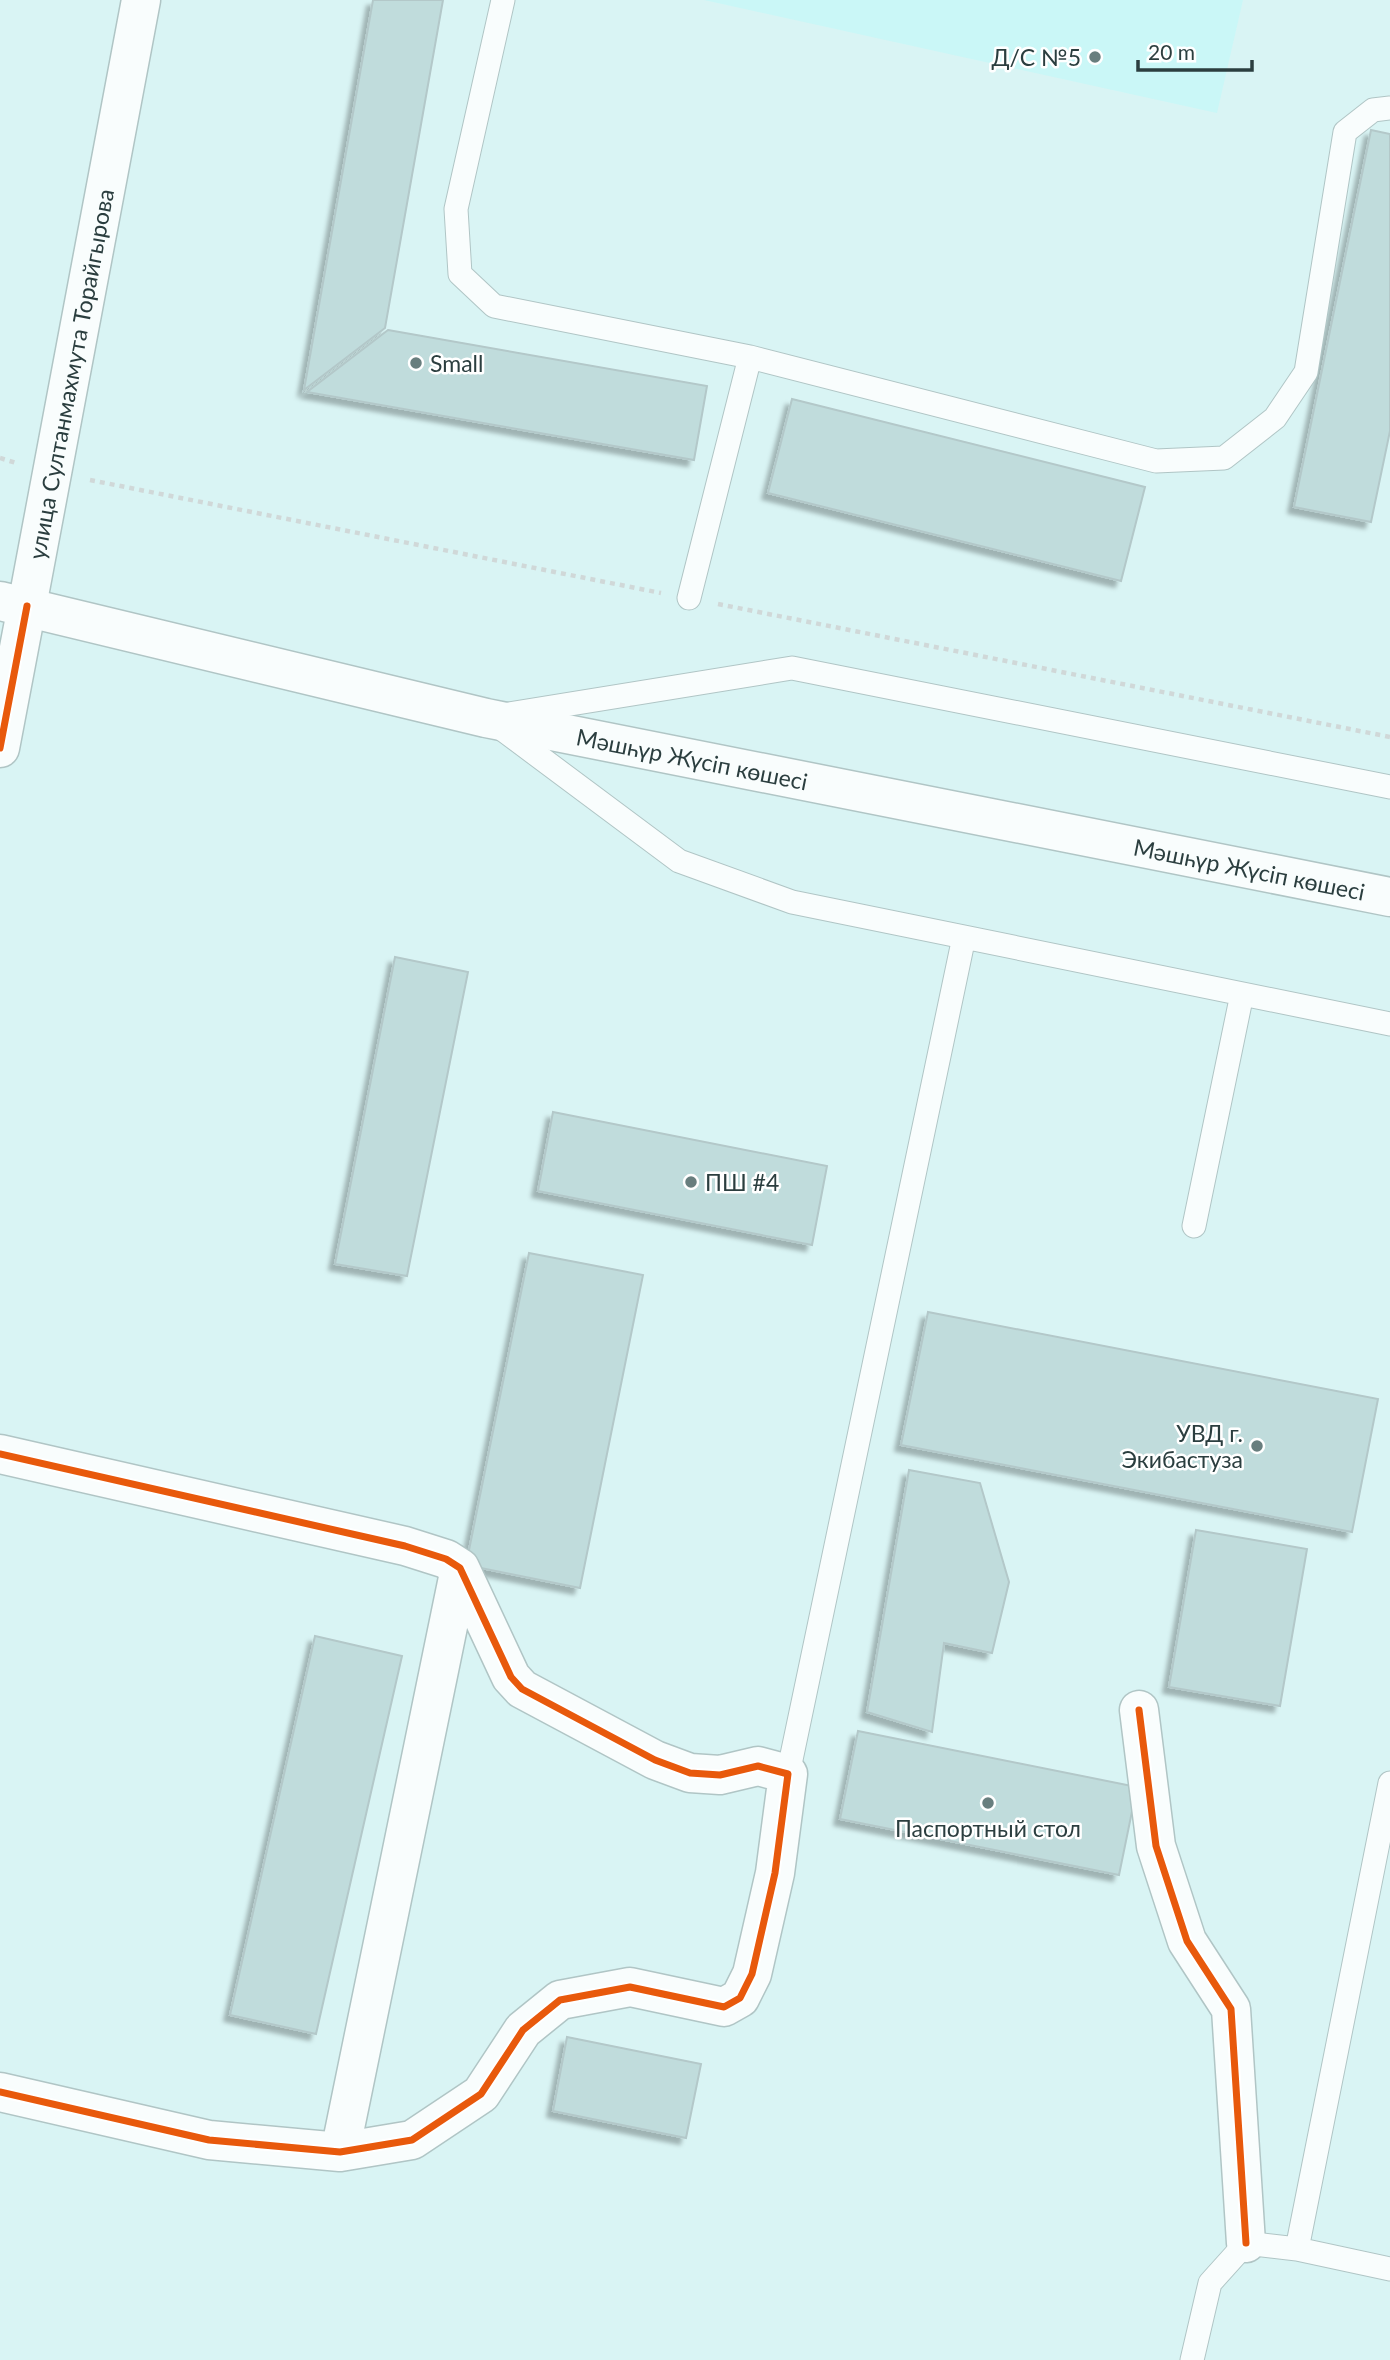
<svg xmlns="http://www.w3.org/2000/svg" width="1390" height="2360" font-family="Lato,sans-serif">
<style>
.built{fill:#caf7f7}
.building{fill:#c0dcdc;stroke:#b3c8c9;stroke-width:2;filter:url(#shadow)}
.lines{fill:none;stroke-linecap:round;stroke-linejoin:round}
.service-casing{stroke:#b0c5c5;stroke-width:25}
.minor-casing{stroke:#b0c5c5;stroke-width:41}
.tertiary-casing{stroke:#b0c5c5;stroke-width:41}
.secondary-casing{stroke:#b0c5c5;stroke-width:41}
.path{stroke:#d0d8d8;stroke-width:4.5;stroke-dasharray:5 5;stroke-linecap:butt}
.service{stroke:#f9fdfd;stroke-width:23}
.minor{stroke:#f9fdfd;stroke-width:38}
.tertiary{stroke:#f9fdfd;stroke-width:38}
.secondary{stroke:#f9fdfd;stroke-width:38}
.cycleway-casing{stroke:#fff;stroke-width:11}
.cycleway{stroke:#e8590c;stroke-width:7}
.poi-dot{fill:#687e7e;stroke:#fff;stroke-width:2.5}
.labels{text-anchor:middle;dominant-baseline:central;stroke-width:5;stroke-linejoin:round;paint-order:stroke}
.poi-label{font-size:23px;fill:#2b3e3f;stroke:#fff;text-anchor:end}
.street-label{font-size:23px;fill:#2b3e3f;stroke:#fff}
</style>
<defs>
<filter id="shadow"><feDropShadow dx="-6" dy="6" stdDeviation="2" flood-color="#0004"/></filter>
</defs>
<rect width="100%" height="100%" fill="#d9f4f4"/>
<path class="built" d="M 704,0 L 1243,0 L 1217,113 Z"/>
<path class="building" d="M 373,0 L 443,0 L 385,328 L 304,390 Z
M 1371,130 L 1390,134 L 1390,431 L 1371,522 L 1294,507 Z
M 388,330 L 707,386 L 694,460 L 307,392 Z
M 792,399 L 1145,487 L 1121,581 L 768,493 Z
M 395,957 L 468,972 L 407,1276 L 335,1264 Z
M 553,1112 L 827,1166 L 812,1245 L 538,1191 Z
M 529,1253 L 643,1275 L 580,1588 L 466,1565 Z
M 928,1312 L 1378,1399 L 1352,1532 L 901,1445 Z
M 909,1470 L 980,1483 L 1009,1582 L 992,1653 L 944,1643 L 932,1732 L 867,1712 Z
M 1196,1530 L 1307,1549 L 1280,1706 L 1169,1687 Z
M 315,1636 L 402,1656 L 316,2034 L 230,2015 Z
M 858,1731 L 1137,1787 L 1119,1875 L 840,1819 Z
M 567,2037 L 701,2064 L 686,2138 L 553,2111 Z"/>
<g class="lines">
<defs>
<path id="service" d="M 503,0 L 456,209 L 460,274 L 494,306 L 750,357 L 1156,461 L 1224,458 L 1275,418 L 1306,372 L 1345,132 L 1373,110 L 1390,108
M 689,598 L 750,357
M 509,714 L 792,668 L 1390,787
M 498,726 L 679,861 L 792,902 L 1390,1024
M 1194,1226 L 1242,994
M 788,1774 L 964,937
M 1297,2249 L 1390,1783
M 1192,2360 L 1210,2283 L 1246,2243 L 1297,2249 L 1390,2269"/>
<path id="minor" d="M 0,1454 L 405,1546 L 446,1559 L 460,1568 L 511,1677 L 522,1689 L 655,1760 L 690,1773 L 720,1775 L 758,1766 L 788,1774 L 775,1873 L 752,1974 L 740,1998 L 724,2007 L 630,1987 L 560,2000 L 523,2030 L 481,2094 L 412,2140 L 340,2152 L 209,2140 L 0,2092
M 1139,1710 L 1156,1846 L 1187,1941 L 1231,2009 L 1246,2243
M 340,2152 L 460,1568"/>
<path id="tertiary" d="M 0,748 L 27,606"/>
<g id="secondary">
<path id="s1" d="M 0,601 L 486,718 L 1390,897"/>
<path id="s2" d="M 27,606 L 141,0"/>
</g>
</defs>
<use href="#service" class="service-casing"/>
<use href="#minor" class="minor-casing"/>
<use href="#tertiary" class="tertiary-casing"/>
<use href="#secondary" class="secondary-casing"/>
<path class="path" d="M 0,458 L 16,463
M 90,480 L 661,593
M 718,604 L 1390,737"/>
<use href="#service" class="service"/>
<use href="#minor" class="minor"/>
<use href="#tertiary" class="tertiary"/>
<use href="#secondary" class="secondary"/>
<defs>
<path id="cycleway" d="M 0,748 L 27,606
M 0,1454 L 405,1546 L 446,1559 L 460,1568 L 511,1677 L 522,1689 L 655,1760 L 690,1773 L 720,1775 L 758,1766 L 788,1774 L 775,1873 L 752,1974 L 740,1998 L 724,2007 L 630,1987 L 560,2000 L 523,2030 L 481,2094 L 412,2140 L 340,2152 L 209,2140 L 0,2092
M 1139,1710 L 1156,1846 L 1187,1941 L 1231,2009 L 1246,2243"/>
</defs>
<use href="#cycleway" class="cycleway-casing"/>
<use href="#cycleway" class="cycleway"/>
</g>
<g class="poi-dot">
<circle cx="1095" cy="57" r="7"/>
<circle cx="416" cy="363" r="7"/>
<circle cx="691" cy="1182" r="7"/>
<circle cx="1257" cy="1446" r="7"/>
<circle cx="988" cy="1803" r="7"/>
</g>
<g class="labels">
<g class="poi-label">
<text x="1081" y="57">Д/С №5</text>
<text x="430" y="363" text-anchor="start">Small</text>
<text x="705" y="1182" text-anchor="start">ПШ #4</text>
<text x="1243" y="1433">УВД г.<tspan x="1243" dy="26">Экибастуза</tspan></text>
<text x="988" y="1828" text-anchor="middle">Паспортный стол</text>
</g>
<g class="street-label">
<text stroke="none"><textPath href="#s2" startOffset="236">улица Султанмахмута Торайгырова</textPath></text>
<text stroke="none"><textPath href="#s1" startOffset="710">Мәшһүр Жүсіп көшесі</textPath></text>
<text stroke="none"><textPath href="#s1" startOffset="1278">Мәшһүр Жүсіп көшесі</textPath></text>
</g>
</g>
<path d="M1138 60v10h114v-10" fill="none" stroke="#2b3e3f" stroke-width="3.5"/>
<text x="1148" y="60" font-size="21" fill="#2b3e3f" stroke="#ffffff" stroke-width="5" paint-order="stroke">20 m</text>
</svg>
